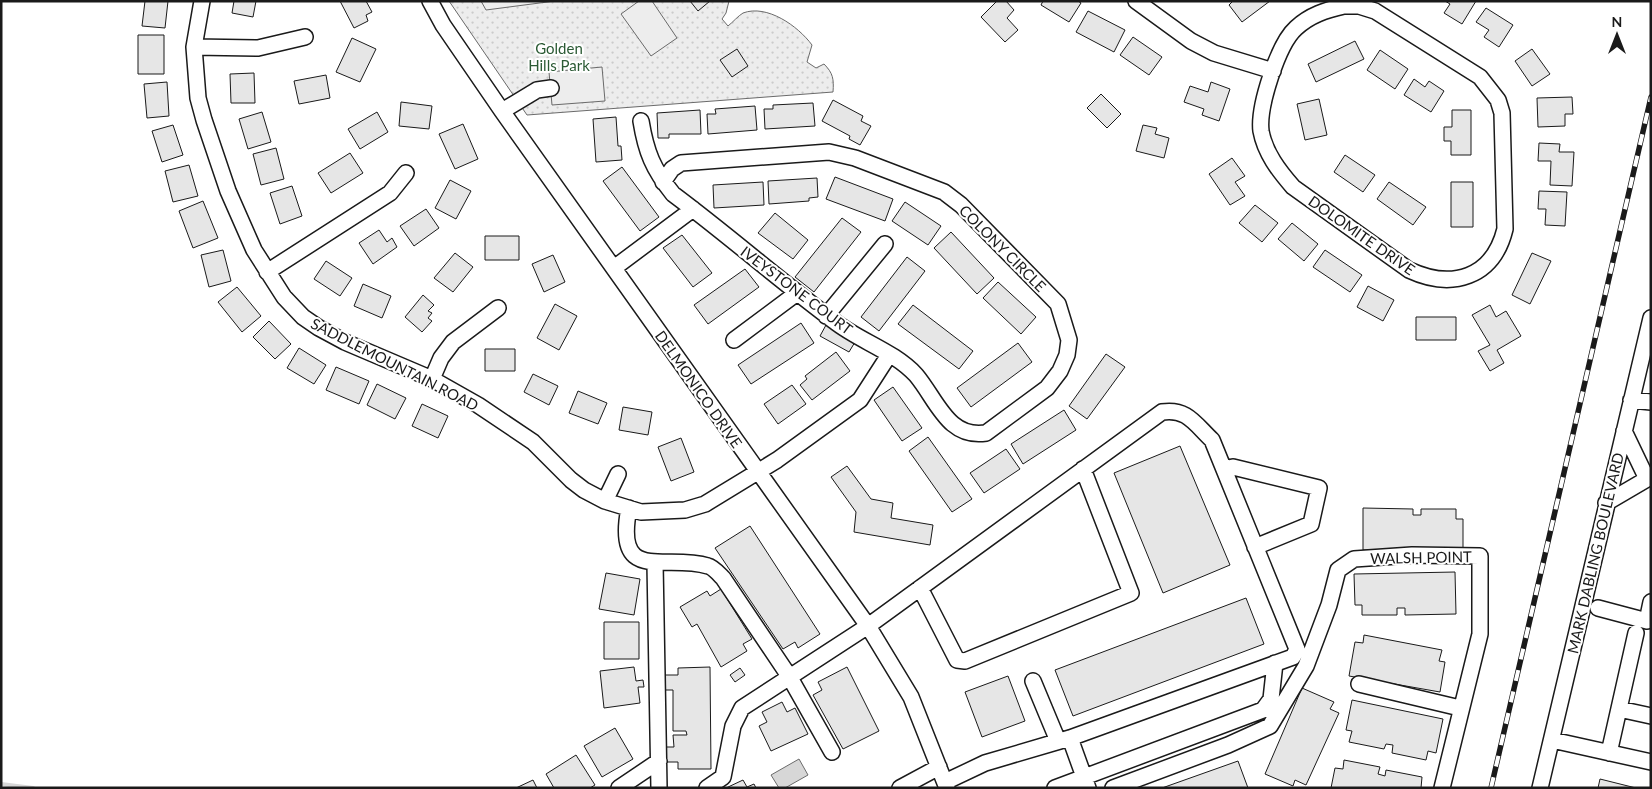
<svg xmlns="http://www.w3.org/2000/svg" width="1652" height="789" font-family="Lato,sans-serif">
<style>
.park{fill:url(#park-dots);stroke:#6a6a6a}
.pitch{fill:#ededed;stroke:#6a6a6a}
.water{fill:#d7d7d7;stroke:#6a6a6a}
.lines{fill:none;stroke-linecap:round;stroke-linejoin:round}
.stream{stroke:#d7d7d7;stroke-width:4}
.building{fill:#e6e6e6;stroke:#1a1a1a}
.minor-casing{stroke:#1a1a1a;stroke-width:18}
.minor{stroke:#fff;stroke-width:15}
.rail-casing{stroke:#1a1a1a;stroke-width:5.5}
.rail{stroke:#fff;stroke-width:4;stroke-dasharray:11;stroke-linecap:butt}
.labels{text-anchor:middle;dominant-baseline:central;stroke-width:4;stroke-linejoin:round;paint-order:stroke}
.park-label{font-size:15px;fill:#2b5a34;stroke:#fff}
.street-label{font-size:15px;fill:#1a1a1a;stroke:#fff}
</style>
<defs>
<pattern id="park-dots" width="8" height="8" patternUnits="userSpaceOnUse" patternTransform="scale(1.25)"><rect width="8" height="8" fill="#ededed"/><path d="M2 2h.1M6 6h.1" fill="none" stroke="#cbcbcb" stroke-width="1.8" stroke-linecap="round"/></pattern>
</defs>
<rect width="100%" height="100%" fill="#fff"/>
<path class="park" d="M 449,1 L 729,1 L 726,13 L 722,19 L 728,26 C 733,22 738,16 743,13 C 767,4 798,26 812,45 L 807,62 L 816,68 L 824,64 C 833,73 834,79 833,92 L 527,115 Z"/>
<path class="pitch" d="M 481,1 L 555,1 L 486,10 Z
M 639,1 L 652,1 L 677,38 L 651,56 L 621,14 Z
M 602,67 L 605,101 L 552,105 L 549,72 Z"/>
<path class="water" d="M 799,759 L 808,775 L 785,788 L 779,788 L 771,775 Z"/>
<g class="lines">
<path class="stream" d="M 1,784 L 33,788"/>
</g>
<path class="building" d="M 145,1 L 168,1 L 165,28 L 142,26 Z
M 234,1 L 256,1 L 253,17 L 232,13 Z
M 340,1 L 366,1 L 372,12 L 366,15 L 368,21 L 354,28 Z
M 690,1 L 710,1 L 698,11 Z
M 997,1 L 1006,1 L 1014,10 L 1007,18 L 1018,30 L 1005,42 L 981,17 Z
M 1043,1 L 1078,1 L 1081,3 L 1069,22 L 1041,5 Z
M 1233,1 L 1270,1 L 1242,22 L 1229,5 Z
M 1445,1 L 1476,1 L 1462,24 L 1444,13 L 1450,4 Z
M 1486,8 L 1513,25 L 1499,47 L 1484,37 L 1489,30 L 1476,22 Z
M 1088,11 L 1125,30 L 1114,52 L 1076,32 Z
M 138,35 L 164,35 L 164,74 L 138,74 Z
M 1133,37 L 1162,57 L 1149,75 L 1120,55 Z
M 352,38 L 376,49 L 360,82 L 336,72 Z
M 1355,41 L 1364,59 L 1316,82 L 1308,64 Z
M 737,49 L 748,66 L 732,77 L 720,60 Z
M 1532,49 L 1550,74 L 1532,86 L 1515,61 Z
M 1380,50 L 1408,69 L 1395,89 L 1367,70 Z
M 254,73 L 255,103 L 231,103 L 230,74 Z
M 326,75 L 330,98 L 299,104 L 294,81 Z
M 1414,79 L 1425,87 L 1429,81 L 1444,91 L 1431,112 L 1404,95 Z
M 167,82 L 169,116 L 147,118 L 144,84 Z
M 1211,82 L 1230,89 L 1219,121 L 1202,115 L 1204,109 L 1184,102 L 1190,86 L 1208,92 Z
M 1101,94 L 1121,114 L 1107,128 L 1087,108 Z
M 1572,97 L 1573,114 L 1565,114 L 1565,126 L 1538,127 L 1537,98 Z
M 1319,99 L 1327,135 L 1305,140 L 1297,104 Z
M 833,100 L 863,116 L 861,121 L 871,126 L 860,145 L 849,139 L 850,136 L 822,121 Z
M 401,102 L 432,106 L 429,129 L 399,126 Z
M 813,103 L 815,126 L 765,129 L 764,109 L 773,109 L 773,105 Z
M 755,106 L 757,130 L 708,134 L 707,114 L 716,114 L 715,109 Z
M 700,110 L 701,134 L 669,134 L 669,138 L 658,138 L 657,113 Z
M 1452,110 L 1471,110 L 1471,155 L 1451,155 L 1451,141 L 1444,141 L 1444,127 L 1452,127 Z
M 262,112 L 271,142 L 248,149 L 239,119 Z
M 377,112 L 388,132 L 360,149 L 348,129 Z
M 616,117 L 618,146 L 621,146 L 622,160 L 596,162 L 593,119 Z
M 463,124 L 478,159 L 455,169 L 439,134 Z
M 173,125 L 183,155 L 162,162 L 152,131 Z
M 1143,125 L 1157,128 L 1155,134 L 1169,138 L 1164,158 L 1136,151 Z
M 1539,143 L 1560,144 L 1559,152 L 1574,152 L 1572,186 L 1550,185 L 1551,161 L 1538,161 Z
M 276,148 L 284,179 L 261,185 L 253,154 Z
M 350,153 L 363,173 L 331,193 L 318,173 Z
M 1345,155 L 1375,175 L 1363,192 L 1334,172 Z
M 1232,158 L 1245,176 L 1235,182 L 1245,196 L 1230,205 L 1209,174 Z
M 189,165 L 198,196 L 173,202 L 165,171 Z
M 622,167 L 659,217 L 640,231 L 603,181 Z
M 835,177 L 893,199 L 885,221 L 826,199 Z
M 817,178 L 818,197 L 809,198 L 809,201 L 769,204 L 768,181 Z
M 450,180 L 471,191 L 456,219 L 435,208 Z
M 763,182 L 764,205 L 714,208 L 713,185 Z
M 1389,182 L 1426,207 L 1413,225 L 1377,199 Z
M 1451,182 L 1473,182 L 1473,227 L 1451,227 Z
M 292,186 L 302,216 L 280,224 L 270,193 Z
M 1539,191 L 1567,192 L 1565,226 L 1545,225 L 1546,209 L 1538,209 Z
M 203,201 L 218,238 L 193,248 L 179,211 Z
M 905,202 L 941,226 L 928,245 L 892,221 Z
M 1255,205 L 1278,223 L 1262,242 L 1239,223 Z
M 426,209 L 439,228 L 414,246 L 400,226 Z
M 775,213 L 808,240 L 793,259 L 758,233 Z
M 842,218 L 861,232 L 814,292 L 795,277 Z
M 1292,223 L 1318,244 L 1304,261 L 1278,239 Z
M 379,230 L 387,242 L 392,238 L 397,247 L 373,264 L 359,243 Z
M 951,232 L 994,278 L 977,294 L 934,248 Z
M 682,235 L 712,273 L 693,287 L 663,248 Z
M 485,236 L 519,236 L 519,260 L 485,260 Z
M 223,250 L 231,281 L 209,287 L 201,255 Z
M 1325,250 L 1362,275 L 1350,292 L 1313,267 Z
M 455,253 L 473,267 L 453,292 L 434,278 Z
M 1532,253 L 1551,261 L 1530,304 L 1512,295 Z
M 553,255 L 565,282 L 544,292 L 532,264 Z
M 907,257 L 925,271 L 879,331 L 861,317 Z
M 326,261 L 352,278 L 340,296 L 314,279 Z
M 745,269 L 759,287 L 708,324 L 694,305 Z
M 998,282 L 1036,317 L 1021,334 L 983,298 Z
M 363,284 L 391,296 L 382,318 L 354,306 Z
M 1368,286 L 1394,300 L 1383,321 L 1357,307 Z
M 237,287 L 261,316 L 242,332 L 218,302 Z
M 423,295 L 434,305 L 428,311 L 432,313 L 428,318 L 432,321 L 422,332 L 405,317 Z
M 555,304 L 577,316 L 559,350 L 537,338 Z
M 913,305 L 973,351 L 959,369 L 898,324 Z
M 1490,305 L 1496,317 L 1506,311 L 1521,336 L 1497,350 L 1504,363 L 1490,371 L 1478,351 L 1490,345 L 1472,315 Z
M 1416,317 L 1456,317 L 1456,340 L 1416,340 Z
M 269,321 L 291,344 L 275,359 L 253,337 Z
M 801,323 L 814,343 L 751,384 L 738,365 Z
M 826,325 L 855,342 L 849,352 L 820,336 Z
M 1018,343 L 1032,362 L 971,407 L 957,388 Z
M 299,348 L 326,365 L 314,384 L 287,368 Z
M 485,349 L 515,349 L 515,371 L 485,371 Z
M 836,352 L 850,371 L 812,400 L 800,385 L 807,379 L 805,376 Z
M 1106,354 L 1125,367 L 1087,419 L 1069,406 Z
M 336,367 L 369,381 L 359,404 L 326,390 Z
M 533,374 L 558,386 L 549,405 L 524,392 Z
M 377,384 L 406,398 L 395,419 L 367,405 Z
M 792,385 L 806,404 L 778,424 L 764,404 Z
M 893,387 L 922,428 L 902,441 L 874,400 Z
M 578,391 L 607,403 L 598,424 L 569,413 Z
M 422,404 L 448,416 L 438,438 L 412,426 Z
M 623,407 L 652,412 L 648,435 L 619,430 Z
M 1064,410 L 1076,430 L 1023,464 L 1011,444 Z
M 928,437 L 972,499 L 952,512 L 909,451 Z
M 681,438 L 694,472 L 671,481 L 658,447 Z
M 1180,446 L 1230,565 L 1163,593 L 1114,473 Z
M 1006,449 L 1020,469 L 984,493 L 970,473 Z
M 847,466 L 871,499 L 893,503 L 891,518 L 933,525 L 930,545 L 854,532 L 856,512 L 831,477 Z
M 1363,508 L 1413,509 L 1413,515 L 1421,515 L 1421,509 L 1456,509 L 1456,519 L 1463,519 L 1463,552 L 1363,550 Z
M 750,526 L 820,634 L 798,648 L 795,642 L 783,649 L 715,548 Z
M 1455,572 L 1456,614 L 1405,615 L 1405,608 L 1397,608 L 1397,615 L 1362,615 L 1362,605 L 1355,605 L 1354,574 Z
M 606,573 L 640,579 L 634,615 L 599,609 Z
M 721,589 L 752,639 L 743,644 L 747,651 L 721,667 L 697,624 L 692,627 L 680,607 L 707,591 L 710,596 Z
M 1246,598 L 1264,644 L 1073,716 L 1055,670 Z
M 604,622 L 639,622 L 639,659 L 604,659 Z
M 1364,635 L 1442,650 L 1439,661 L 1445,662 L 1440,692 L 1349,676 L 1355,642 L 1363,643 Z
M 634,667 L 636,681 L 643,680 L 644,687 L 638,687 L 640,703 L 604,708 L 600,671 Z
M 710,667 L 711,769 L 678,769 L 678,762 L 665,762 L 665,747 L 674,747 L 673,735 L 687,735 L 686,731 L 673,731 L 673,690 L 665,690 L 665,675 L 678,675 L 678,668 Z
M 847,667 L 879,731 L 843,749 L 813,695 L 822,690 L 818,682 Z
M 740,668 L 745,675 L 735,682 L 730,675 Z
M 1008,676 L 1025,721 L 982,737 L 965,692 Z
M 1302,688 L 1334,702 L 1330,709 L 1339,713 L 1306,785 L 1295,780 L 1293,786 L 1265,774 Z
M 1352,700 L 1443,719 L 1436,753 L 1428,751 L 1426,760 L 1392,753 L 1393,745 L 1386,744 L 1384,749 L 1349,742 L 1352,731 L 1346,730 Z
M 782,702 L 787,712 L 795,708 L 808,734 L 771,751 L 759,726 L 767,722 L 762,712 Z
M 615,728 L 633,759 L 602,777 L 584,746 Z
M 576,755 L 595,785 L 590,788 L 554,788 L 546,774 Z
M 1344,760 L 1380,767 L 1378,774 L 1385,776 L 1386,770 L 1422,777 L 1421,788 L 1331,788 L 1335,768 L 1343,769 Z
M 1238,761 L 1248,788 L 1162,788 Z
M 1600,779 L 1636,788 L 1598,788 Z
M 533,780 L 537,788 L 516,788 Z
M 743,780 L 747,787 L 754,784 L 756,788 L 726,788 Z"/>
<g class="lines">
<defs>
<path id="minor" d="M 202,1 L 194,47 L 198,98 L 204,120 L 228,191 L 254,250 L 284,297 L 303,317 L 319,328 L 345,342 L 432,379 L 478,405 L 533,442 L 571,480 L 584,490 L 605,501 L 641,512 L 685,510 L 705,504 L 777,460 L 860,400 L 889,355
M 430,1 L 443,25 L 502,111 L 868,626 L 911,697 L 947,788
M 1136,1 L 1191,41 L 1214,53 L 1273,71
M 1344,6 L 1359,6 L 1375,11 L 1480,77 L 1498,100 L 1502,113 L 1505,229 C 1493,278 1452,290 1409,270 L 1293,187 C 1279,171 1265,153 1261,131 C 1258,107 1278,44 1296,28 C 1310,15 1326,10 1344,6 Z
M 194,47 L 258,48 L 305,37
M 502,111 L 537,90 L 551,88
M 641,121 C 646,152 653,169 673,194 C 728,235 779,280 834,321 C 859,341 894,351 916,375 C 937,400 948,439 986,433 L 1047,388 L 1060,371 L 1067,355 L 1069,340 L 1058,304 L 961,205 L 944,192 L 855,158 L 829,152 L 681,163 L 672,169 L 663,182
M 614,268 L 693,209
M 267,272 L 390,193 L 406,173
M 826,316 L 885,244
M 734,340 L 797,293
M 432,379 L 441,358 L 453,342 L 498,308
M 1631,400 L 1651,402
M 1224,469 L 1233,467 L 1319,488 L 1311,524 L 1255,547
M 605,501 L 618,474
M 1606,503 L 1647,479 L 1624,431
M 629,508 C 614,585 665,553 708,566 C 713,567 719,574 723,578 L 789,676 L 832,752
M 655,563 L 659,788
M 920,588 L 957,660 L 965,661 L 1131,593 L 1083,469
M 1598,608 L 1647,621 L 1651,602
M 1033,681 L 1058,741
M 1359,684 L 1460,708
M 1619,709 L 1651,716
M 1070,738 L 1088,788
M 1552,740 L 1651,762
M 1609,753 L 1636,633
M 619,788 L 659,761
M 707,788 L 723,777 L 733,726 L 742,708 L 868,626 L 1162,412 C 1187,408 1195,424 1212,440 L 1297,649 L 1293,657 L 1070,738 L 985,763 L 945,782
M 900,788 L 939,767
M 1055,788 L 1263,710 L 1271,699 L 1275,663
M 1113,788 L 1228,745 L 1270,726 L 1306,666 L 1329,605 L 1338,570 L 1354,559 L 1412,555 L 1480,556 L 1480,634 L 1442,788
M 1540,788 L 1651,318"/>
</defs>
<use href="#minor" class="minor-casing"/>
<use href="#minor" class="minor"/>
<defs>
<path id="rail" d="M 1491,788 L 1651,97"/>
</defs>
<use href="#rail" class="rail-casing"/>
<use href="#rail" class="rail"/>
</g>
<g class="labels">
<g class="park-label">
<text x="559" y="48">Golden<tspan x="559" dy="17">Hills Park</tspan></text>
</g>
<g class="street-label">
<text transform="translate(1362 235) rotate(35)">DOLOMITE DRIVE</text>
<text transform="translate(1003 248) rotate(45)">COLONY CIRCLE</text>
<text transform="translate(797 290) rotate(37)">IVEYSTONE COURT</text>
<text transform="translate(395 364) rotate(27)">SADDLEMOUNTAIN ROAD</text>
<text transform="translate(699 389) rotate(55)">DELMONICO DRIVE</text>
<text transform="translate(1595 553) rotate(-77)">MARK DABLING BOULEVARD</text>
<text transform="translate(1421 557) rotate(-1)">WALSH POINT</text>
</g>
</g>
<rect width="1652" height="789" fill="none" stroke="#1a1a1a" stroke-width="5"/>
<g transform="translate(1617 35)" stroke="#ffffff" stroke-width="4" paint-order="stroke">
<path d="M0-4L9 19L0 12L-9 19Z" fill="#1a1a1a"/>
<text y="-8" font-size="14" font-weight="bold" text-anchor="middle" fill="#1a1a1a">N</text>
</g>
</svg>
